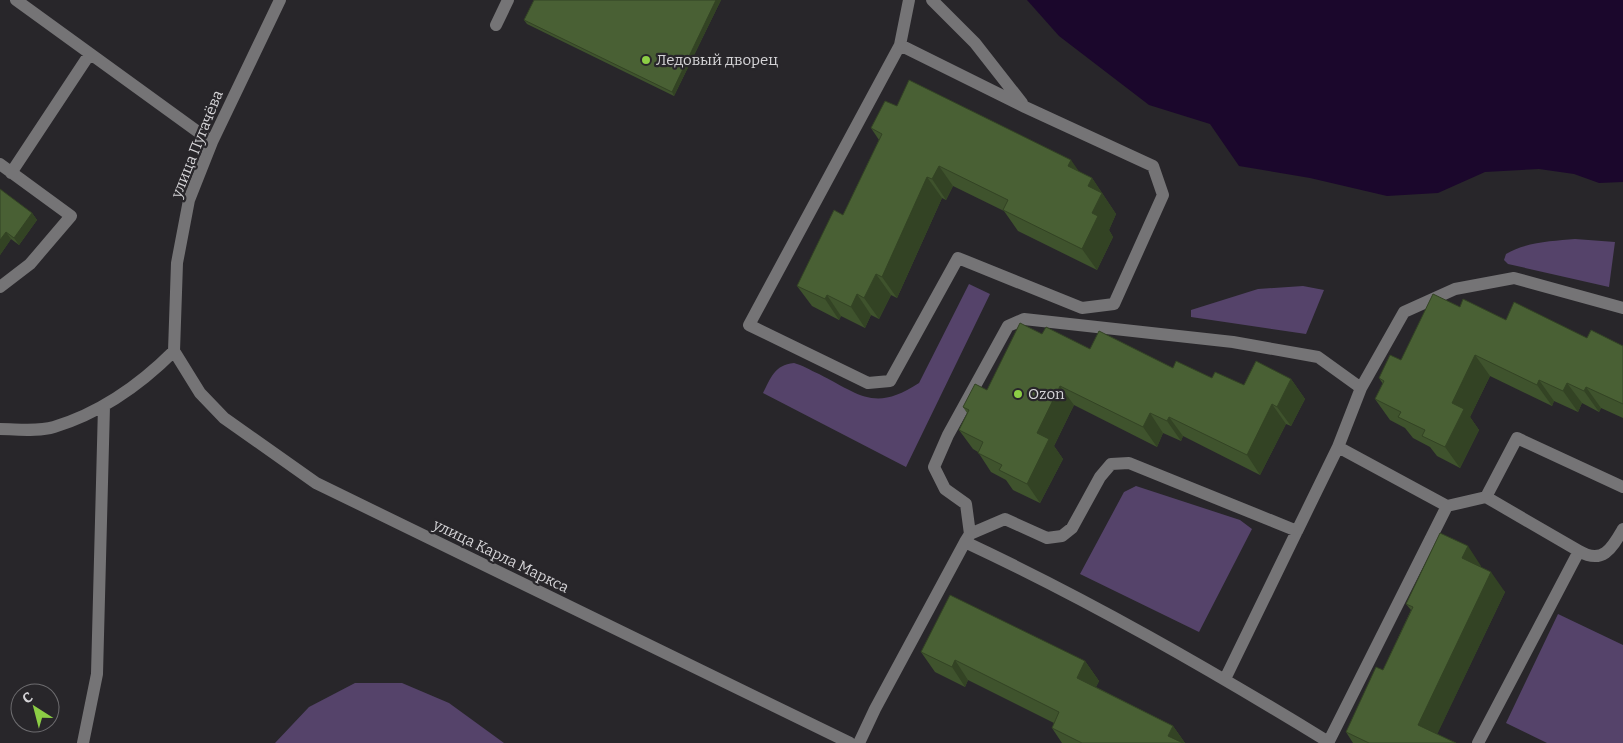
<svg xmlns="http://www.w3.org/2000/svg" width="1623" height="743" font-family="Bitter,serif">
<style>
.green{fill:#55436a}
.water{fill:#1b072c}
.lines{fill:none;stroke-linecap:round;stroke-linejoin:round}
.minor{stroke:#757476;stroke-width:12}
.wall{fill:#3f532d}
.shaded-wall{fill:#334324}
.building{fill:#496034;stroke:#334324}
.poi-dot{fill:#8cce45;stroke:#28262a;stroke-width:2}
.labels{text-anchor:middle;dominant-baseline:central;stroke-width:4.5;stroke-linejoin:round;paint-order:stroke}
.poi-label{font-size:15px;fill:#d5d4d7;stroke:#28262a;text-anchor:start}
.street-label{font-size:15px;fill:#d5d4d7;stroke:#28262a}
</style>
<rect width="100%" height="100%" fill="#28262a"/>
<path class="green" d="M 1575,239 L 1615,242 L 1609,287 L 1508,264 L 1504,260 L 1506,254 C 1526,242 1552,241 1575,239 Z
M 969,284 L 990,294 L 906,467 L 763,393 C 771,378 774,365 794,363 C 802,365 810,370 819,374 C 860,395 875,412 919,383 Z
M 1303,286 L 1324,290 L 1306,334 L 1191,317 L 1191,310 L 1258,289 Z
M 1136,486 L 1240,520 L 1252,529 L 1199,632 L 1080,574 L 1124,492 Z
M 1558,614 L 1623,645 L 1623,743 L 1547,743 L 1506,723 Z
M 355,683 L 402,683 L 449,703 L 504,743 L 275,743 L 309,707 Z"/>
<path class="water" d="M 1027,0 L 1623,0 L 1623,182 L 1599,183 L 1574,174 L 1539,169 L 1485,172 L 1438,193 L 1387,196 L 1310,178 L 1239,166 L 1210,124 L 1149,105 L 1059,36 Z"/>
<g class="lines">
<path class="minor" d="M 16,0 L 212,142
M 932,0 L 975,43 L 1022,103
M 496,25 L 508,0
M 900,45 L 749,325 L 868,383 L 890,381 L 958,258 L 1082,308 L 1114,304 L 1163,195 L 1153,166 L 1025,107 L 900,45 L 909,0
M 0,164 L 71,216 L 30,264 L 0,287
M 11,173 L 89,55
M 174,351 L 200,393 L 224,418 L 316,483 L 850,743
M 1361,388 L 1338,447 L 1447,506 L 1486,497 L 1579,551 L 1478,743
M 0,429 C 17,429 38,432 54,427 C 100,413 140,385 174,351 L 177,263 L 189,200 L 212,142 L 280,0
M 1486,497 L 1517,438 L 1623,487
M 970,534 L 1005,519 L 1047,538 L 1062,536 L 1072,528 L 1100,477 L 1111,464 L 1129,463 L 1297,531 L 1338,447
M 965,542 L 970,534 L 966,504 L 945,489 L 934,467 L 948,435 L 1008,326 L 1024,319 L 1233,342 L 1318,357 L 1361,388 L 1404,312 L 1455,289 L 1514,278 L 1623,308
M 1579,551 C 1603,565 1612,548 1623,529
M 1225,679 L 1297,531
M 83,743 L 97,674 L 104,406
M 859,743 L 875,709 L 965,542 C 1091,601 1209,669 1327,741
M 1328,743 L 1447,506"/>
</g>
<path class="wall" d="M 721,0 L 674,96 L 527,24 L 524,20 Z
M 897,106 L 1079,172 L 1092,178 L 1116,214 L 1109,230 L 1113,237 L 1097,270 L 1018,231 L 1004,211 L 953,186 L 946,200 L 942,198 L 897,298 L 891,295 L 879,319 L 871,315 L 865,328 L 841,316 L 839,320 L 812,306 L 797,286 L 843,215 L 879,140 L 871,128 Z
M 0,189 L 32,213 L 37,220 L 19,245 L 11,239 L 0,255 Z
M 1460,307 L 1506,320 L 1623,346 L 1623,418 L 1601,408 L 1599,412 L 1582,403 L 1578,412 L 1554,401 L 1552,406 L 1490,376 L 1470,417 L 1479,430 L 1460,468 L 1437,456 L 1430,447 L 1413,438 L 1405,428 L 1390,420 L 1375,399 L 1383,384 L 1379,378 L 1401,360 Z
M 1042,334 L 1090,349 L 1173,368 L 1212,378 L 1244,385 L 1291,379 L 1305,399 L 1291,426 L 1286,424 L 1260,475 L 1183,436 L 1181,441 L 1163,433 L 1157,447 L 1074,405 L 1054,446 L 1063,459 L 1040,503 L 1013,490 L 1006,480 L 991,472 L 978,452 L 973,449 L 959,430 L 967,413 L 963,407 L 987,390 Z
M 1481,566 L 1481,567 L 1505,592 L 1437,734 L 1456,743 L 1353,743 L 1346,732 L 1383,670 L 1411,610 L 1406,604 Z
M 921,652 L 1085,661 L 1099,681 L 1096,687 L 1173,726 L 1185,743 L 1062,743 L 1052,728 L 1054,723 L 968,680 L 965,687 L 935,672 Z"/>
<path class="shaded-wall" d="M 716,0 L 721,0 L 674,96 L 672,92 Z
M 1071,160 L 1085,180 L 1068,166 Z
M 939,166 L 953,186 L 946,200 L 932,179 Z
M 927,177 L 942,198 L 897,298 L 882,277 Z
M 1092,178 L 1116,214 L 1109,230 L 1113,237 L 1097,270 L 1082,249 L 1092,213 L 1088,186 Z
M 32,213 L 37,220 L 19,245 L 14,238 Z
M 6,232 L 11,239 L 0,255 L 0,240 Z
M 876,274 L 891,295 L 879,319 L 864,298 Z
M 857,294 L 871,315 L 865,328 L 851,307 Z
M 827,295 L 841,316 L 839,320 L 825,299 Z
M 1475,355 L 1490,376 L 1470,417 L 1479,430 L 1460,468 L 1445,447 L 1452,403 Z
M 1291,379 L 1305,399 L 1291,426 L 1277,407 Z
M 1539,380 L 1554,401 L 1552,406 L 1537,385 Z
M 1567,383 L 1582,403 L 1578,412 L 1563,391 Z
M 1060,386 L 1074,405 L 1054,446 L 1063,459 L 1040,503 L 1027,484 L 1037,433 Z
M 1586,387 L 1601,408 L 1599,412 L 1584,391 Z
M 1272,404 L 1286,424 L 1260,475 L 1247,455 Z
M 1150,413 L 1163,433 L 1157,447 L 1143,427 Z
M 1169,417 L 1183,436 L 1181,441 L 1167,421 Z
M 1468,546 L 1481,566 L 1476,578 L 1462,558 Z
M 1491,572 L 1505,592 L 1433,743 L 1418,725 Z
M 955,660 L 968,680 L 965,687 L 952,667 Z
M 1085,661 L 1099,681 L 1090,698 L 1077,678 Z
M 1173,726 L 1185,743 L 1173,743 L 1168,736 Z"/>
<path class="building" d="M 534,0 L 716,0 L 672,92 L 524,20 Z
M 909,80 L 1071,160 L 1068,166 L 1092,178 L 1088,186 L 1102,193 L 1092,213 L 1098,216 L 1082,249 L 1003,210 L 1008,200 L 939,166 L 932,179 L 927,177 L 882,277 L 876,274 L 864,298 L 857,294 L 851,307 L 827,295 L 825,299 L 797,286 L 834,210 L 843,215 L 882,134 L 871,128 L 885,101 L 897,106 Z
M 0,189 L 32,213 L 14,238 L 6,232 L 0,240 Z
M 1433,294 L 1460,307 L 1463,299 L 1506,320 L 1514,302 L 1587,338 L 1591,330 L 1623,346 L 1623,404 L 1586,387 L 1584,391 L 1567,383 L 1563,391 L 1539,380 L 1537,385 L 1475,355 L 1452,403 L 1464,409 L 1445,447 L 1422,436 L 1425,430 L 1398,417 L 1401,412 L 1375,399 L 1384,381 L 1379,378 L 1390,355 L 1401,360 Z
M 1020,323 L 1042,334 L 1046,327 L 1090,349 L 1099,331 L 1173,368 L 1176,361 L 1212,378 L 1215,372 L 1244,385 L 1256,361 L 1291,379 L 1277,407 L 1272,404 L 1247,455 L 1169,417 L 1167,421 L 1150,413 L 1143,427 L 1060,386 L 1037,433 L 1049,439 L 1027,484 L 999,470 L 1002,465 L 978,453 L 983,442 L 959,430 L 969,410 L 963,407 L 975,384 L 987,390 Z
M 1440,533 L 1468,546 L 1462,558 L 1491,572 L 1418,725 L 1456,743 L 1369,743 L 1346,732 L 1376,667 L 1383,670 L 1413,607 L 1406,604 Z
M 950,595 L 1085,661 L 1077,678 L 1173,726 L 1168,736 L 1183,743 L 1082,743 L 1052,728 L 1059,712 L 955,660 L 952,667 L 921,652 Z"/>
<g class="poi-dot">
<circle cx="646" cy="60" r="5"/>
<circle cx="1018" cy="394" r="5"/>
</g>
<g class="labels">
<g class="poi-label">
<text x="656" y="60">Ледовый дворец</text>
<text x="1028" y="394">Ozon</text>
</g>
<g class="street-label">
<text transform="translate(197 144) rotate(-68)">улица Пугачёва</text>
<text transform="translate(501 556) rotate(26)">улица Карла Маркса</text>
</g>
</g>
<g transform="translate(35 708) rotate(324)"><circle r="24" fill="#28262a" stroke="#6d6c6f"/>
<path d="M0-4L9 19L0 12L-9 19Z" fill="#8cce45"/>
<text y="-8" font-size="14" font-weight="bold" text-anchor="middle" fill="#d5d4d7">С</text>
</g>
</svg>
